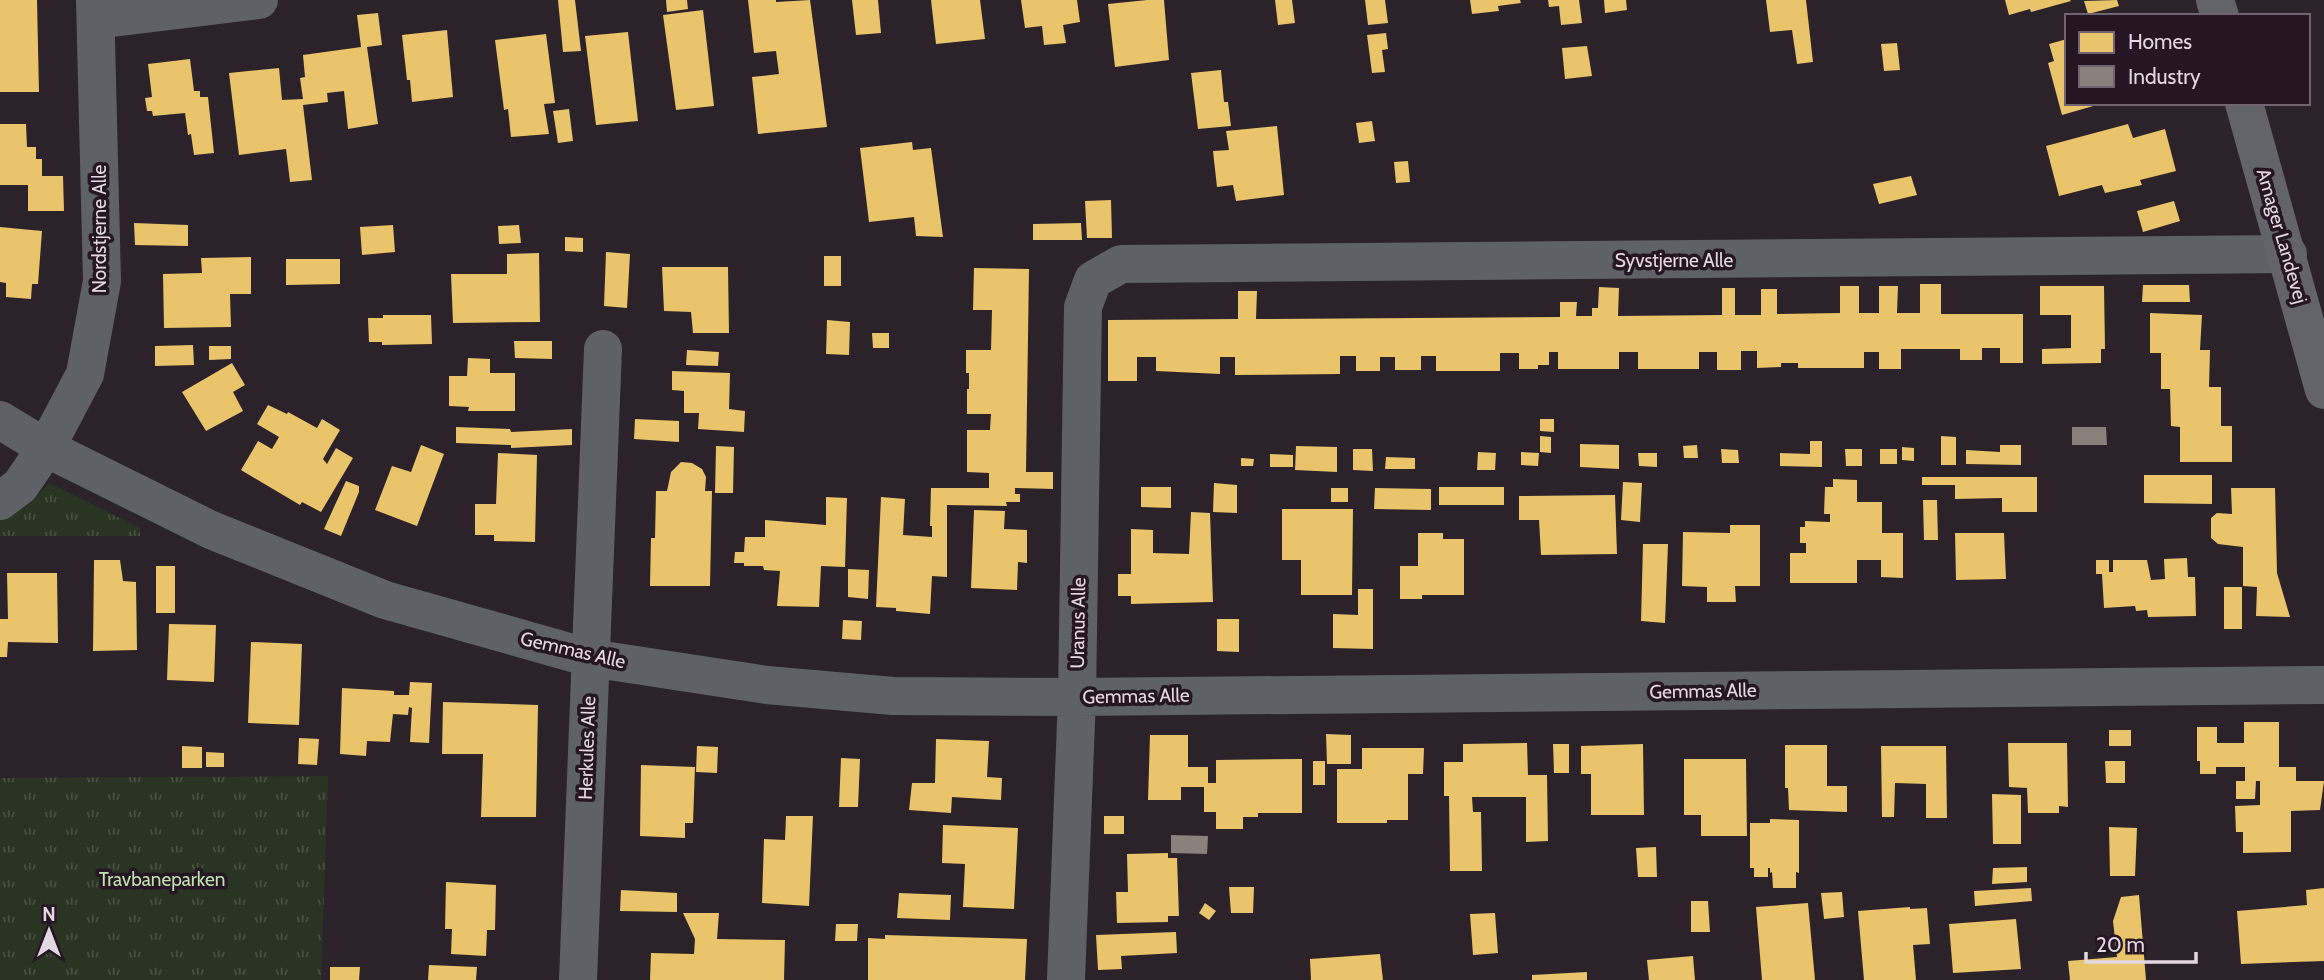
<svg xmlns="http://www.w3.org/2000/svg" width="2324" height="980" font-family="Cabin,sans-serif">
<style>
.grass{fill:url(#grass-tufts)}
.homes{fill:#e9c46a}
.industry{fill:#8a817c}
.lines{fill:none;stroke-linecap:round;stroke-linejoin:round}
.street{stroke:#5e6266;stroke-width:38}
.secondary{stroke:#626469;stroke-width:38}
.labels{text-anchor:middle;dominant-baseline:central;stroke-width:7;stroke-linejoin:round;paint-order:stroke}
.street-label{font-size:19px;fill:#e3d8e2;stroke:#251624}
.park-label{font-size:19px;fill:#c0e1ac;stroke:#251624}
</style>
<defs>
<pattern id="grass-tufts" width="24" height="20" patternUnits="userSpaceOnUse" patternTransform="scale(1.75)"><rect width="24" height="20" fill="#2a3423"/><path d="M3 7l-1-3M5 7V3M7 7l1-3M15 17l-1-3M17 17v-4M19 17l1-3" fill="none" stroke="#495143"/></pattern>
</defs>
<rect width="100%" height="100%" fill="#2c222a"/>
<path class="grass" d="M 49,483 L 140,528 L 140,536 L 0,536 L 0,519 L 29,504 Z
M 328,776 L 321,980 L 0,980 L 0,778 Z"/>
<path class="homes" d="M 0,0 L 37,0 L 39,92 L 0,92 Z
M 558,0 L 575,0 L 581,51 L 563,52 Z
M 666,0 L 687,0 L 688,9 L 667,12 Z
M 748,0 L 776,0 L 776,2 L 810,0 L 827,127 L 758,134 L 752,77 L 779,74 L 776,51 L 754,53 Z
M 852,0 L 878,0 L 881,33 L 856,35 Z
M 931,0 L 980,0 L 985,39 L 936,44 Z
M 1021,0 L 1077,0 L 1080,22 L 1063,25 L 1066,43 L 1044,45 L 1042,26 L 1025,28 Z
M 1147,0 L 1164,0 L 1169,60 L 1115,67 L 1108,4 Z
M 1275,0 L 1292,0 L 1295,23 L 1278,25 Z
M 1365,0 L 1385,0 L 1388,23 L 1368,25 Z
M 1470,0 L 1520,0 L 1521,3 L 1498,6 L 1499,11 L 1472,14 Z
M 1548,0 L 1579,0 L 1582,23 L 1561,25 L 1559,6 L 1549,7 Z
M 1604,0 L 1626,0 L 1627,10 L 1605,13 Z
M 1766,0 L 1806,0 L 1813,62 L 1797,64 L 1792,30 L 1770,32 Z
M 2005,0 L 2070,0 L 2071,1 L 2031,12 L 2030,9 L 2009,15 Z
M 2117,0 L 2119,6 L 2088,14 L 2084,1 Z
M 703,10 L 714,106 L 676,110 L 663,15 Z
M 378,13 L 382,45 L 367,47 L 378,124 L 348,129 L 344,91 L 327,93 L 328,102 L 303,105 L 312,180 L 290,182 L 286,149 L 239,155 L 229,73 L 279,68 L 282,100 L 303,99 L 300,78 L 305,77 L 303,55 L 361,47 L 357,15 Z
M 447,30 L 453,97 L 412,102 L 410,80 L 407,80 L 402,35 Z
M 628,32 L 638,121 L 596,125 L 585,36 Z
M 1386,33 L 1388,49 L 1382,50 L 1385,72 L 1372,73 L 1367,35 Z
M 546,34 L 555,103 L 544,104 L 549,134 L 511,137 L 508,109 L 504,110 L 495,40 Z
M 2067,39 L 2067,103 L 2100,104 L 2062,115 L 2048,63 L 2054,61 L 2049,44 Z
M 1897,43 L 1900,70 L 1884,71 L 1881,44 Z
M 1587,46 L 1592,76 L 1565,79 L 1562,48 Z
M 190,59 L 194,91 L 200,91 L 200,97 L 208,97 L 214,153 L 194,155 L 191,134 L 188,135 L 185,113 L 153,116 L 152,111 L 147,111 L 145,98 L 152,97 L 148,64 Z
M 1221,70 L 1224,102 L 1228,102 L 1231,126 L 1198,129 L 1191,73 Z
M 569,109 L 573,141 L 558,143 L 553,111 Z
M 1372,121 L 1375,141 L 1359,143 L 1356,123 Z
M 0,124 L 26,124 L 27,147 L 36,147 L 36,159 L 42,159 L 42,176 L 63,176 L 64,211 L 28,211 L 28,185 L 0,185 Z
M 2128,124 L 2133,138 L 2165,129 L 2176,171 L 2140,180 L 2142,185 L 2105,193 L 2102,185 L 2059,196 L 2046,146 Z
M 1277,126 L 1284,195 L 1236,201 L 1233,185 L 1217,187 L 1213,151 L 1229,150 L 1226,131 Z
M 912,142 L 913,150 L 931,148 L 943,237 L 916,236 L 914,217 L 869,222 L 860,148 Z
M 1408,161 L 1410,182 L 1396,183 L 1394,162 Z
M 1911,176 L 1917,195 L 1879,204 L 1873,184 Z
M 1111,200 L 1112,238 L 1087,238 L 1085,201 Z
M 2174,201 L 2180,221 L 2143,232 L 2137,211 Z
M 134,223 L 188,225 L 188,246 L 135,245 Z
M 1081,223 L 1082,240 L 1033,240 L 1033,224 Z
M 393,225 L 395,252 L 362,255 L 360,227 Z
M 519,225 L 521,243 L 499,244 L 498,226 Z
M 0,227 L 42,231 L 38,284 L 32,284 L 31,299 L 6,297 L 6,283 L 0,282 Z
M 565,237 L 583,238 L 583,252 L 565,251 Z
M 606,252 L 630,254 L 627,308 L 604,306 Z
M 539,253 L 540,322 L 453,323 L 451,274 L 507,274 L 507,254 Z
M 824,256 L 841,256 L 841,286 L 824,286 Z
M 251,257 L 251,294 L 230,294 L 231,327 L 164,328 L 163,274 L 202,273 L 201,258 Z
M 286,259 L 340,259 L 340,284 L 286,285 Z
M 662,267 L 728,267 L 729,333 L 693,333 L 691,312 L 664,311 Z
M 974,268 L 1029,269 L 1026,472 L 1053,472 L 1053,489 L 1015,488 L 1015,494 L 1020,494 L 1020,502 L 1006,502 L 1007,506 L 947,505 L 947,577 L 932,576 L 930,614 L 896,611 L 896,608 L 876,607 L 881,497 L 905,499 L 903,535 L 932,537 L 932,526 L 930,526 L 931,488 L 989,488 L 989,473 L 967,472 L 967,430 L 990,430 L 991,414 L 967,414 L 967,389 L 969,389 L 969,373 L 966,373 L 966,350 L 991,350 L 992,310 L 973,310 Z
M 1920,284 L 1941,284 L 1941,314 L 2023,314 L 2023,363 L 2000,363 L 2000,348 L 1982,348 L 1982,360 L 1960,360 L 1960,349 L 1901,349 L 1901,369 L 1879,369 L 1879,352 L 1864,352 L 1864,368 L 1798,368 L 1798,363 L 1781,363 L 1781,367 L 1757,368 L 1757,351 L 1741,351 L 1741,370 L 1717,370 L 1717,352 L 1699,352 L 1699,369 L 1638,369 L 1638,352 L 1619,352 L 1619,369 L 1558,369 L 1558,352 L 1549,352 L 1549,365 L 1538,365 L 1538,369 L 1519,369 L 1519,353 L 1500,353 L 1500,371 L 1436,371 L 1436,356 L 1421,356 L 1421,370 L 1395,370 L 1395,357 L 1380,357 L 1380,371 L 1356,371 L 1356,356 L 1340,356 L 1340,374 L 1235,375 L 1235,357 L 1220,357 L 1220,374 L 1156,371 L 1156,357 L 1137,357 L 1137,381 L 1108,381 L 1108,320 L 1238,319 L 1238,291 L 1257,291 L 1256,319 L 1560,317 L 1560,302 L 1577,302 L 1576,316 L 1592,316 L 1592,308 L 1598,308 L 1599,287 L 1619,288 L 1618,316 L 1722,315 L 1722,288 L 1735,288 L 1735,315 L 1761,315 L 1761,289 L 1777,289 L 1777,314 L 1840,313 L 1840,286 L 1859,286 L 1859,313 L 1879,313 L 1879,286 L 1898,286 L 1897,313 L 1920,313 Z
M 2143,285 L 2189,285 L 2190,302 L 2142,302 Z
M 2040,286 L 2104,286 L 2105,349 L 2101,349 L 2101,363 L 2042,364 L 2042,349 L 2071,348 L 2071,315 L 2040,315 Z
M 2150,313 L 2202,315 L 2200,350 L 2210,350 L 2209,387 L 2221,387 L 2221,426 L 2232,426 L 2232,462 L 2180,462 L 2180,427 L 2171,426 L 2170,389 L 2161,389 L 2161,353 L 2150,353 Z
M 383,315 L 431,315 L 432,344 L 382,345 L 382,342 L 369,342 L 368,318 L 383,318 Z
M 827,320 L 850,322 L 849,355 L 826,354 Z
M 872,333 L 889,333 L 889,348 L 873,348 Z
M 514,341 L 552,341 L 552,359 L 515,358 Z
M 193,345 L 194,365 L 155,366 L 155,346 Z
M 209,346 L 231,346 L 231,359 L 209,360 Z
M 687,350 L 719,352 L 718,366 L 686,365 Z
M 468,358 L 490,359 L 490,373 L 515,373 L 515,411 L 468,411 L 469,407 L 449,406 L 449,376 L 467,376 Z
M 232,363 L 245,385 L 233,392 L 243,411 L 206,431 L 182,392 Z
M 672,371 L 730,373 L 729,409 L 745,411 L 744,432 L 698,429 L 699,413 L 684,413 L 684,391 L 672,390 Z
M 268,405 L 287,414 L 288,412 L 317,428 L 322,419 L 340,430 L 323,459 L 327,464 L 336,448 L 353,458 L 321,512 L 302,502 L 300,505 L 241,470 L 258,441 L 272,449 L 279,437 L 257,424 Z
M 635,419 L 679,421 L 679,442 L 634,439 Z
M 1540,419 L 1554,419 L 1554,432 L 1540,431 Z
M 456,427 L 510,429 L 511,432 L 572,429 L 572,445 L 511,448 L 511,445 L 456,443 Z
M 1540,436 L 1551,437 L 1551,453 L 1540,452 Z
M 1941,436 L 1956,437 L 1956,465 L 1941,465 Z
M 1810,441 L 1822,441 L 1822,467 L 1780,466 L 1780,453 L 1810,454 Z
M 1580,444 L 1619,445 L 1619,469 L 1580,467 Z
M 421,445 L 444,454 L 417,526 L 375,510 L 392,466 L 411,472 Z
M 1697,445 L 1698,458 L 1684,458 L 1683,446 Z
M 2000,445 L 2021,445 L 2021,465 L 1966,464 L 1966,450 L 2000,452 Z
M 716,446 L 734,447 L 733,493 L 715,493 Z
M 1296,446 L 1337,447 L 1337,472 L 1295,470 Z
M 1902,447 L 1914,448 L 1914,461 L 1902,460 Z
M 1353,449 L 1372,449 L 1373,471 L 1353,470 Z
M 1721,449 L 1738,450 L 1739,463 L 1722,463 Z
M 1845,449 L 1862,449 L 1862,466 L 1846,466 Z
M 1880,449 L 1897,449 L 1897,464 L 1880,464 Z
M 1478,452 L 1496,453 L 1495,470 L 1477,470 Z
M 1521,452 L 1539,453 L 1538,466 L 1521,465 Z
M 498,453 L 537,455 L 535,542 L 494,541 L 494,535 L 475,535 L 475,504 L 496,504 Z
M 1638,453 L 1657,453 L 1657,467 L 1639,466 Z
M 1270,454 L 1293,455 L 1293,467 L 1270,467 Z
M 1386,457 L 1415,458 L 1415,469 L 1385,469 Z
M 1241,458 L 1254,459 L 1253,466 L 1241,466 Z
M 681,462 L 692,463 L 702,469 L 706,477 L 705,491 L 712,491 L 710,586 L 650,586 L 651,538 L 655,538 L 656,491 L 667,491 L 671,472 Z
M 2144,475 L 2212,475 L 2212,504 L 2144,503 Z
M 1922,477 L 2037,477 L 2037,512 L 2002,512 L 2002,498 L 1955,499 L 1955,485 L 1922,485 Z
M 1833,479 L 1857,480 L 1857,502 L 1882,502 L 1882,533 L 1903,533 L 1903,578 L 1881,577 L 1881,560 L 1857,560 L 1857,583 L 1790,583 L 1790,553 L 1806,553 L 1806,543 L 1800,543 L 1800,527 L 1805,527 L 1805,521 L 1830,522 L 1830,514 L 1824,514 L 1825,487 L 1833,487 Z
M 346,481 L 359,486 L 359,492 L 341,536 L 324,529 Z
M 1623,482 L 1642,483 L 1640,522 L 1621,520 Z
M 1214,483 L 1237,485 L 1237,513 L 1213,512 Z
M 1141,487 L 1171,487 L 1171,508 L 1141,507 Z
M 1439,487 L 1504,487 L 1504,505 L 1439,505 Z
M 1331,488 L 1348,488 L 1348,502 L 1331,502 Z
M 1375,488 L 1431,489 L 1431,510 L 1374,509 Z
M 2231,488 L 2275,488 L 2277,573 L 2290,617 L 2256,616 L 2257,587 L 2243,586 L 2243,547 L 2218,544 L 2211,538 L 2211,518 L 2217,513 L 2232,514 Z
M 1615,495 L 1617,554 L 1541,555 L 1539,520 L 1519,520 L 1519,496 Z
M 826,497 L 847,498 L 845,567 L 821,566 L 819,607 L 777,606 L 780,571 L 764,570 L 763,566 L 744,566 L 744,563 L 734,563 L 735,552 L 744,552 L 745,537 L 765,537 L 765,520 L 826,525 Z
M 1923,500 L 1937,500 L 1938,540 L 1924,540 Z
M 1282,509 L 1353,509 L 1352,595 L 1301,595 L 1301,560 L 1282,560 Z
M 974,510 L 1005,511 L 1004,529 L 1027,530 L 1027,563 L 1018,562 L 1017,590 L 971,588 Z
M 1191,512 L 1210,513 L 1213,602 L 1131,604 L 1131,596 L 1118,596 L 1118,574 L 1131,574 L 1131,529 L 1153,530 L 1153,553 L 1189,554 Z
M 1730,525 L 1760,525 L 1760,586 L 1735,586 L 1736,602 L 1707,602 L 1707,587 L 1682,586 L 1683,532 L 1730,533 Z
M 1418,533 L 1443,533 L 1443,539 L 1464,539 L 1464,595 L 1422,595 L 1422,599 L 1400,599 L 1400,566 L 1418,566 Z
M 1955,533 L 2004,533 L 2006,579 L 1956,580 Z
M 1643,544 L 1668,544 L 1665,623 L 1641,621 Z
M 2187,558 L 2188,577 L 2195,577 L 2196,616 L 2148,617 L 2147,610 L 2136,611 L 2135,606 L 2104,608 L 2102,574 L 2096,574 L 2096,560 L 2109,560 L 2109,572 L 2113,572 L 2113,560 L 2147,560 L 2151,580 L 2165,579 L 2164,559 Z
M 94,560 L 120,560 L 123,581 L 136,582 L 137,650 L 93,651 Z
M 156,566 L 175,566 L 175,613 L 156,613 Z
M 848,569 L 869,570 L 868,599 L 848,597 Z
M 7,573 L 57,573 L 58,643 L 8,642 L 7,657 L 0,657 L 0,619 L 8,619 Z
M 2224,587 L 2242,587 L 2242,629 L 2224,629 Z
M 1358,589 L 1373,589 L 1373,649 L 1333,648 L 1333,614 L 1358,615 Z
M 1217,619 L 1239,619 L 1239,652 L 1217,651 Z
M 843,620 L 862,621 L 861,640 L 842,639 Z
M 169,624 L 216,625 L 214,682 L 167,680 Z
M 251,642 L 302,644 L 299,725 L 248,723 Z
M 410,682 L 432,683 L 429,743 L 410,742 L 412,708 L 409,707 L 408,715 L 393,714 L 390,742 L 367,741 L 366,756 L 340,754 L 342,688 L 394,691 L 394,695 L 409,695 Z
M 443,702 L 538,705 L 536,817 L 481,817 L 483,754 L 442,754 Z
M 2244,722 L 2279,722 L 2279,767 L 2296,767 L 2296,781 L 2324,781 L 2320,810 L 2291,811 L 2291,852 L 2243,853 L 2243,832 L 2236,832 L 2235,806 L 2260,805 L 2260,781 L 2256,781 L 2255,799 L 2236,799 L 2236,781 L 2245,781 L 2245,767 L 2216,767 L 2216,774 L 2200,774 L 2200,761 L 2197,761 L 2197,727 L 2217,727 L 2217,743 L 2244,743 Z
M 2109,730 L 2131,730 L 2131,746 L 2109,746 Z
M 1326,734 L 1351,735 L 1351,764 L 1327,764 Z
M 1150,735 L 1188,735 L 1188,767 L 1208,767 L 1208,783 L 1216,783 L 1216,760 L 1302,759 L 1302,813 L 1258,813 L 1258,817 L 1243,817 L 1243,829 L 1216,829 L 1216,812 L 1204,812 L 1204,787 L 1181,787 L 1181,800 L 1148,800 Z
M 299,738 L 319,739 L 317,765 L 298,764 Z
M 936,739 L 989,741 L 987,777 L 1002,778 L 1001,800 L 952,797 L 951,813 L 909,810 L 912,783 L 935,783 Z
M 1527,743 L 1528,775 L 1547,775 L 1548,841 L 1526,842 L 1526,797 L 1472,797 L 1473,812 L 1481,812 L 1482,871 L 1450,871 L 1449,796 L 1444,796 L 1444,762 L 1463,762 L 1463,744 Z
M 2008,743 L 2067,743 L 2068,807 L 2059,806 L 2059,813 L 2028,813 L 2027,788 L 2009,787 Z
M 1553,744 L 1569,744 L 1569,773 L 1554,773 Z
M 1643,744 L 1644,815 L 1591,815 L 1591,774 L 1581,774 L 1581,746 Z
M 1785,745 L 1827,745 L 1827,786 L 1847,786 L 1847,812 L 1789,810 L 1788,788 L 1785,788 Z
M 182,746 L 202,747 L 202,768 L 182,768 Z
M 697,746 L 718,747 L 717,773 L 696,772 Z
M 1881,746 L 1946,746 L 1947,818 L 1926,818 L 1926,784 L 1895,783 L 1894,817 L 1882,817 Z
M 1362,748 L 1424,748 L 1423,774 L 1408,774 L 1408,820 L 1387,820 L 1387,823 L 1337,823 L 1337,769 L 1362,769 Z
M 206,752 L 224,753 L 224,767 L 206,767 Z
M 841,758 L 860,759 L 858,807 L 839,807 Z
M 1684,759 L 1746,759 L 1747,836 L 1701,836 L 1701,815 L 1684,815 Z
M 1313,761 L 1325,761 L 1325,785 L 1313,785 Z
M 2105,761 L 2125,761 L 2125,783 L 2106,783 Z
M 641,765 L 695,767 L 693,823 L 685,823 L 685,838 L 640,836 Z
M 1992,794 L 2021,795 L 2021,844 L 1993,844 Z
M 786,816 L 813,816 L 809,906 L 762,903 L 764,839 L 785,840 Z
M 1104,816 L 1124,816 L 1124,834 L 1104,834 Z
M 1770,819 L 1799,820 L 1799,873 L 1796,872 L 1796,888 L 1773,888 L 1772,872 L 1770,873 L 1770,868 L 1768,868 L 1768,877 L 1754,877 L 1754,868 L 1750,868 L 1750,823 L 1770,823 Z
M 943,825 L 1018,828 L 1014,909 L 963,907 L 965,864 L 942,863 Z
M 2109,827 L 2137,828 L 2135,876 L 2110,876 Z
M 1656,847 L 1657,877 L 1638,877 L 1636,848 Z
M 1168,853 L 1168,858 L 1177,858 L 1179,916 L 1168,916 L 1168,922 L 1117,923 L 1116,892 L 1128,892 L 1127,854 Z
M 2027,867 L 2027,882 L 1992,884 L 1993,868 Z
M 446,882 L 496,885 L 495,930 L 487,930 L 486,956 L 451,954 L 452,929 L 445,929 Z
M 1229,887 L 1254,887 L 1253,913 L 1231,913 Z
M 2031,888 L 2032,901 L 1975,906 L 1974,891 Z
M 2324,888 L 2324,961 L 2241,964 L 2237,911 L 2307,905 L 2306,890 Z
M 621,890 L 677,893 L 677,912 L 620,911 Z
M 1842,892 L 1844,917 L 1824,919 L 1821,893 Z
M 899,893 L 951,895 L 950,920 L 897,918 Z
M 2139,895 L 2146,980 L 2070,980 L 2068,961 L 2117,957 L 2113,921 L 2121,897 Z
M 1691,901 L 1708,901 L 1710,932 L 1691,932 Z
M 1205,903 L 1216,911 L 1209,920 L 1199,913 Z
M 1808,903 L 1815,980 L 1762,980 L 1756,907 Z
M 1910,907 L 1910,909 L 1927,908 L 1930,944 L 1913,945 L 1916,980 L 1864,980 L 1858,911 Z
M 683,913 L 719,913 L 717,939 L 785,940 L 784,980 L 650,980 L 651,953 L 694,954 L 695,939 Z
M 1495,913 L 1498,953 L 1473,955 L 1470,914 Z
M 2016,919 L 2021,969 L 1953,973 L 1949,924 Z
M 836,924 L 858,924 L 857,941 L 835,941 Z
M 1176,932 L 1177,953 L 1121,956 L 1122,969 L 1098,970 L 1096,935 Z
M 885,935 L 1027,939 L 1025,980 L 868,980 L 868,938 L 885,939 Z
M 1380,954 L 1383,980 L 1311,980 L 1310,959 Z
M 1693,956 L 1695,980 L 1649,980 L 1647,960 Z
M 429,965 L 477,967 L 476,980 L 428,980 Z
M 330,967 L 360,967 L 359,980 L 330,980 Z
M 1587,972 L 1587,980 L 1532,980 L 1532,975 Z"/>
<path class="industry" d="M 2072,427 L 2106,427 L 2107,445 L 2072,445 Z
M 1171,835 L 1208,836 L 1207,854 L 1171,853 Z"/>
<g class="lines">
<path class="street" d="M 96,20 L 259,0
M 0,420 L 46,448 L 211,530 L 385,600 L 590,658 L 767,685 L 893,696 L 1077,697 L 2324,685
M 0,501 L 20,486 L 46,448 L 85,374 L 102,281 L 95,0
M 578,980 L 603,349
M 1066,980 L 1077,697 L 1083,307 L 1093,280 L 1121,264 L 2288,254"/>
<path class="secondary" d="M 2215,0 L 2220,16
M 2244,103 L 2324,390"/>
</g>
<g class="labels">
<g class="street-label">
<text transform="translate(99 229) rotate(-90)">Nordstjerne Alle</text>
<text transform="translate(2282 236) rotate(74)">Amager Landevej</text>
<text x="1674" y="260">Syvstjerne Alle</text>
<text transform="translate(1078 623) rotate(-89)">Uranus Alle</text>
<text transform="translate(573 650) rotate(13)">Gemmas Alle</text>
<text transform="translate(1703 691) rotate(-1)">Gemmas Alle</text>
<text transform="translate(1136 696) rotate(-1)">Gemmas Alle</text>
<text transform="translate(587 748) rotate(-88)">Herkules Alle</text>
</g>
<g class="park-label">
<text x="162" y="879">Travbaneparken</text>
</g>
</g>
<rect x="2065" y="14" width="245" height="91" fill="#251624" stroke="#716470" stroke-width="2"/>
<rect x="2079" y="32" width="35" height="21" fill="#e9c46a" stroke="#716470" stroke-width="2"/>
<text x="2128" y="49" font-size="21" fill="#e3d8e2">Homes</text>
<rect x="2079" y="66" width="35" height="21" fill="#8a817c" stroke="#716470" stroke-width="2"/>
<text x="2128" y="84" font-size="21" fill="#e3d8e2">Industry</text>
<g transform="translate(49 931)" stroke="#251624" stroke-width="5" paint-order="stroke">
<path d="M0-5L12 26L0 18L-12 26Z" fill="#e3d8e2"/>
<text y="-10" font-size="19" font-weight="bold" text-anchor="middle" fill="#e3d8e2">N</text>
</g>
<path d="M2086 952v10h110v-10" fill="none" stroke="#e3d8e2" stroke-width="3.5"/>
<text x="2096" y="952" font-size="21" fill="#e3d8e2" stroke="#251624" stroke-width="5" paint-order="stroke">20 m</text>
</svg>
